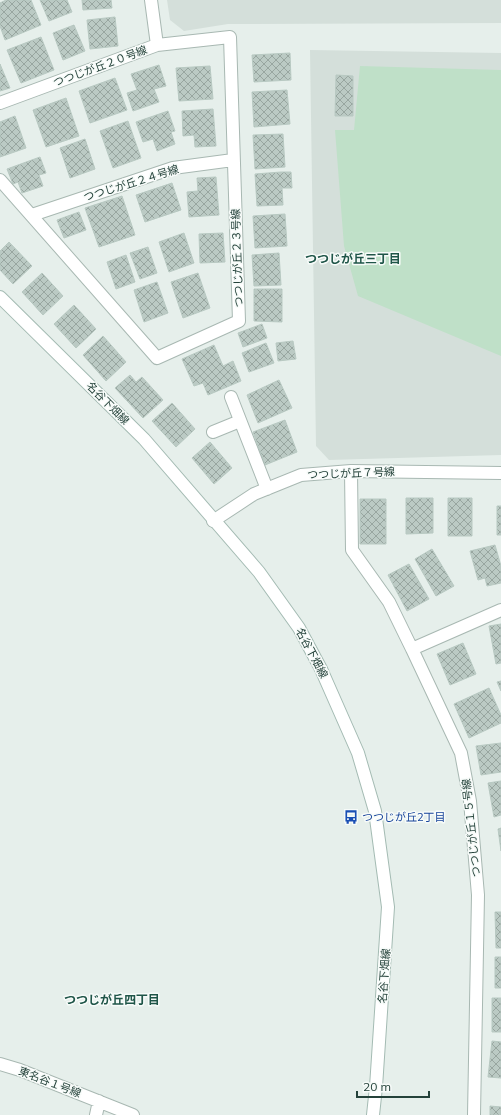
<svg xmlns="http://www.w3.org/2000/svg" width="501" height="1115" font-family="Mulish,'Noto Sans JP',sans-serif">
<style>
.built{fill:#d4dfda}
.green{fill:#bfe0c8}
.building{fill:url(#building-cross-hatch);stroke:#b8c9c2}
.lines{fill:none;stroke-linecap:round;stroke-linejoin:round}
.street-casing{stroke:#a8b8b2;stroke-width:14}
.secondary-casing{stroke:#a4bbb3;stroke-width:14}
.street{stroke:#fff;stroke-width:12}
.secondary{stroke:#fff;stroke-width:12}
.labels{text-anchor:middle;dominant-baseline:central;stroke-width:3;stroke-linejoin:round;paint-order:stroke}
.street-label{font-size:11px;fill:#24423a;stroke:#f7fbf9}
.transit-label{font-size:11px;fill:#164399;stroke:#f7fbf9;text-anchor:start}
.neighbourhood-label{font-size:12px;font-weight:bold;fill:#1f5548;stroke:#f7fbf9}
</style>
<defs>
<pattern id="building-cross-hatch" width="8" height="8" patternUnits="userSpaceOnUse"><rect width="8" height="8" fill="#bbcac4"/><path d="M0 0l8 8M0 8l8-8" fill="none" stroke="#98a6a0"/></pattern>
</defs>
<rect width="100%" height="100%" fill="#e6efeb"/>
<path class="built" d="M 167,0 L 501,0 L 501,23 L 228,24 L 184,31 L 170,20 Z
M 310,50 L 501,53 L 501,455 L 329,460 L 316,446 Z"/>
<path class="green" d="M 360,66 L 501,70 L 501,356 L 358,296 L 344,246 L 335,130 L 354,130 Z"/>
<path class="building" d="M 6,0 L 31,0 L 41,25 L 5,40 L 0,26 L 0,3 Z
M 40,0 L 67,0 L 72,12 L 49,21 Z
M 82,0 L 111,0 L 112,8 L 83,10 Z
M 115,17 L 118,46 L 90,49 L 87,20 Z
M 74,25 L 85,51 L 63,60 L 53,33 Z
M 41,37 L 54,70 L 21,83 L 7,50 Z
M 290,53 L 291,80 L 254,82 L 252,55 Z
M 0,64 L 10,88 L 0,91 Z
M 159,65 L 166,86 L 154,89 L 159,102 L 133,111 L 127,93 L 137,90 L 131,74 Z
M 210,66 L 213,99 L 179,101 L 176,68 Z
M 336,75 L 353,76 L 353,116 L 335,116 Z
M 115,78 L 127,110 L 90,123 L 79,91 Z
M 287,90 L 290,124 L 254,127 L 252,92 Z
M 66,98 L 79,136 L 46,147 L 33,110 Z
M 213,109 L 216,146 L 195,147 L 194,135 L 183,136 L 182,111 Z
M 168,111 L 175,131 L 171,132 L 175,144 L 157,151 L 153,139 L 143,142 L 136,122 Z
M 15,116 L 26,148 L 0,157 L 0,122 Z
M 128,121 L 141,158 L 113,168 L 100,131 Z
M 283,134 L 285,167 L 255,169 L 253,135 Z
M 85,139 L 95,169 L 70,178 L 60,148 Z
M 40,157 L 46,173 L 39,175 L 43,186 L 22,193 L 18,182 L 13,184 L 7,169 Z
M 281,172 L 291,172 L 292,188 L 282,188 L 283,205 L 257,206 L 255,174 Z
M 216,177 L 219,215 L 189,217 L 187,192 L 198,191 L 197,178 Z
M 172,183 L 181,210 L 145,222 L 136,195 Z
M 122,196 L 135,235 L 99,247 L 85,208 Z
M 79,212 L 86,230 L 64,238 L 57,220 Z
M 285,214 L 287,246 L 255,248 L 253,216 Z
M 184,233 L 194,263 L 169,272 L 159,242 Z
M 223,233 L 225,262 L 200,263 L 199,234 Z
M 9,242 L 32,266 L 13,284 L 0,270 L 0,251 Z
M 148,247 L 157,273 L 140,279 L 130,253 Z
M 279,253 L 281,285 L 254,286 L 252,255 Z
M 126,255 L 135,282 L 116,289 L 107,262 Z
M 42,273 L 63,296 L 43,315 L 22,292 Z
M 198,273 L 210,308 L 183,318 L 171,282 Z
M 157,282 L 168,313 L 144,322 L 134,290 Z
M 254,289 L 282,289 L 282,322 L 254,321 Z
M 74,305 L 96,329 L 76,348 L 54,324 Z
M 262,324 L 267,338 L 243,347 L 238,333 Z
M 103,336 L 126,362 L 106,381 L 83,355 Z
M 293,341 L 296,359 L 278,361 L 276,343 Z
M 266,343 L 274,363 L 249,372 L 242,353 Z
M 214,345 L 223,366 L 233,361 L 241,381 L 208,395 L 203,383 L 194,386 L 182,359 Z
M 130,375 L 136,382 L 142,377 L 163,400 L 143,418 L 115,388 Z
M 279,380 L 292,408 L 258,423 L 247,395 Z
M 172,403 L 195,429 L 176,447 L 152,421 Z
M 285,420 L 297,452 L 265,465 L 253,432 Z
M 210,442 L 232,468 L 214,484 L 192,458 Z
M 406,498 L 433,498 L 433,533 L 406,534 Z
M 448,498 L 472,498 L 472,536 L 448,536 Z
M 360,499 L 386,499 L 386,544 L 360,544 Z
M 497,506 L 501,506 L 501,535 L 497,535 Z
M 495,545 L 501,566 L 501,583 L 487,586 L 485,578 L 478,580 L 470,551 Z
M 432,549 L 454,586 L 436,596 L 415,559 Z
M 409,564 L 429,599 L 407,611 L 388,575 Z
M 501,624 L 501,663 L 496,664 L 489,626 Z
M 463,643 L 476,674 L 450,685 L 437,654 Z
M 501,681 L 501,691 L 497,682 Z
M 489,688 L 501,715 L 501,723 L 469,738 L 454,704 Z
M 501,743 L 501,772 L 481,775 L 476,746 Z
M 501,781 L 501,815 L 494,817 L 488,783 Z
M 501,828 L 501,851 L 498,829 Z
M 495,912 L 501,912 L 501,948 L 496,948 Z
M 495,957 L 501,957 L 501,988 L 495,988 Z
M 492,998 L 501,998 L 501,1032 L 492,1032 Z
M 492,1041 L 501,1042 L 501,1078 L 488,1077 Z
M 490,1106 L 501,1107 L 501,1115 L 490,1115 Z"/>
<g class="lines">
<defs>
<path id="street" d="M 0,103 L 157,45 L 151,0
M 0,180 L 157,358 L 239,321 L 230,37 L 157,45
M 32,215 L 173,168 L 233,160
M 231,397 L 267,489
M 213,432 L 240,421
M 351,471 L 352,550 L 389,602 L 412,649
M 213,521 L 254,494 L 301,475 L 351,471 L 501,473
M 0,1064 L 20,1070 L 133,1115
M 96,1115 L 99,1101
M 474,1115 L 478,895 L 470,801 L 461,753 L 412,649 L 501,610"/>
<path id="secondary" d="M 0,297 L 144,439 L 259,572 L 299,628 L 321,669 L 358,753 L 375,811 L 388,907 L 376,1087 L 373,1115"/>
</defs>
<use href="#street" class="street-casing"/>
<use href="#secondary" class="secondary-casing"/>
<use href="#street" class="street"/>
<use href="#secondary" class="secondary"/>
</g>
<defs>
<symbol id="bus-bare" viewBox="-9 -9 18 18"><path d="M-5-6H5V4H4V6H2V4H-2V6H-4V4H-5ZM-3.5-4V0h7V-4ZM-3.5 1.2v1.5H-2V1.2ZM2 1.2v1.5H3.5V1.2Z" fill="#1a4fb4" stroke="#f7fbf9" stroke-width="2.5" paint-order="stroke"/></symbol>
</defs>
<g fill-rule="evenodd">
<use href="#bus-bare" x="341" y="807" width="20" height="20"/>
</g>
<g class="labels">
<g class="street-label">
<text transform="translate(100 66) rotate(-20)">つつじが丘２０号線</text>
<text transform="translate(131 183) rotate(-17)">つつじが丘２４号線</text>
<text transform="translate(237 258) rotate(-92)">つつじが丘２３号線</text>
<text transform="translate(108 403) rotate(45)">名谷下畑線</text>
<text transform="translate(351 473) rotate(-2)">つつじが丘７号線</text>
<text transform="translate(312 653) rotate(62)">名谷下畑線</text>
<text transform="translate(471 828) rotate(-96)">つつじが丘１５号線</text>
<text transform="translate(384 976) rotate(-86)">名谷下畑線</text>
<text transform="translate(50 1082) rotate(21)">東名谷１号線</text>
</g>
<g class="transit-label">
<text x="362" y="817">つつじが丘2丁目</text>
</g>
<g class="neighbourhood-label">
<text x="353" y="258">つつじが丘三丁目</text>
<text x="112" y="999">つつじが丘四丁目</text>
</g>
</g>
<path d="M357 1091v6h72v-6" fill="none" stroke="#24423a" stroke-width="2"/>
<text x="363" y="1091" font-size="12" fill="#24423a" stroke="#f7fbf9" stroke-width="3" paint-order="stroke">20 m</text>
</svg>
